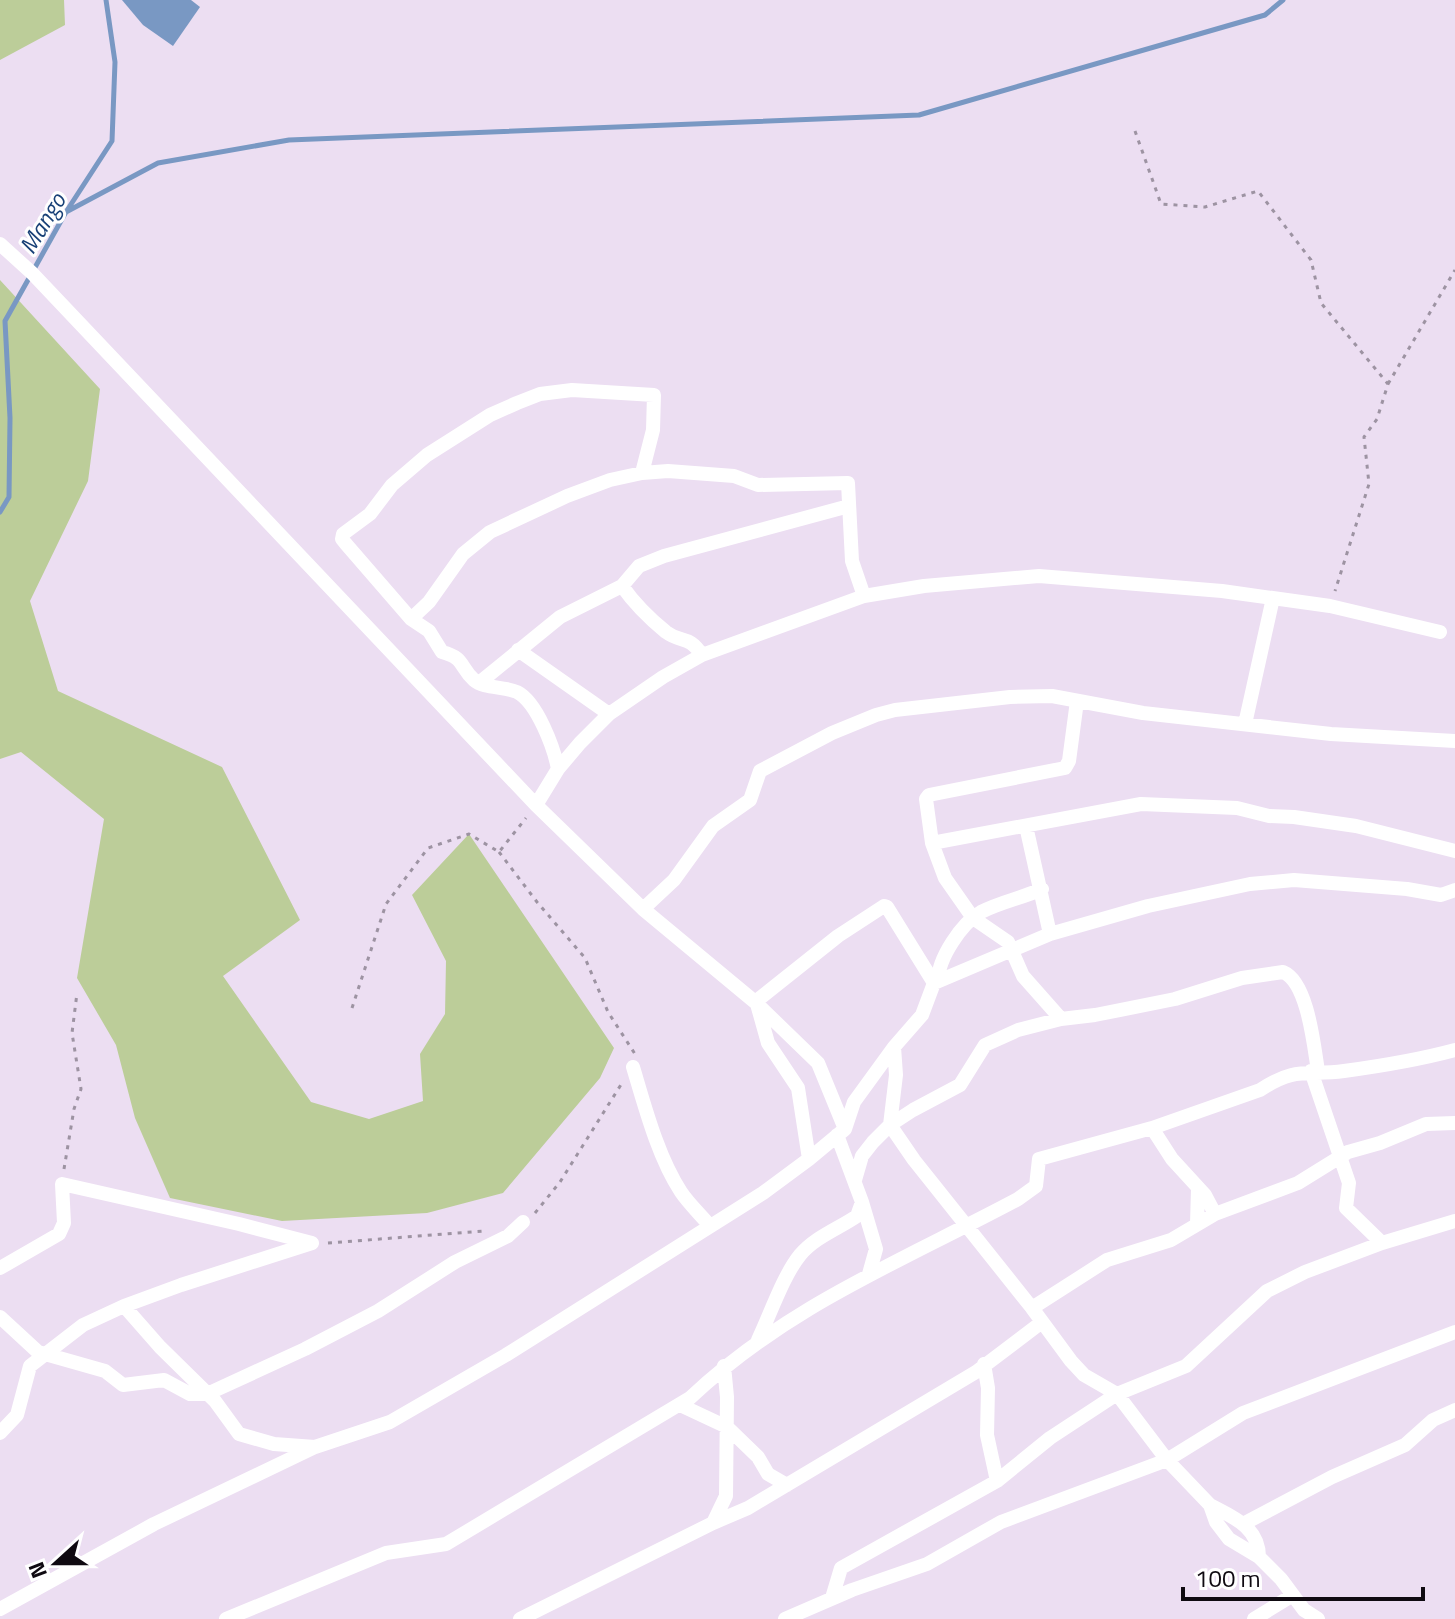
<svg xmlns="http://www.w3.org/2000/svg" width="1455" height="1619" font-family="'Titillium Web',sans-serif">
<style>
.green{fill:#bccd99}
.water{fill:#7998c3}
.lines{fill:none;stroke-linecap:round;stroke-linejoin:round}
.stream{stroke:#7998c3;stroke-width:5}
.path{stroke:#9d93a2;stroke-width:3;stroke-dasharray:4 6;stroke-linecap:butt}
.minor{stroke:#fff;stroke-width:14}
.labels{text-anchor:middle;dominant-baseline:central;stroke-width:6;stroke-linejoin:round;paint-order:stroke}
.water-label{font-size:24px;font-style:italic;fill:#194177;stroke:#fff}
</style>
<rect width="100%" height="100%" fill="#ecdef2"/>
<path class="green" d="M 0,0 L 64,0 L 65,25 L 0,60 Z
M 0,280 L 100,389 L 88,481 L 30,601 L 58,691 L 222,767 L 300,920 L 223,976 L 311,1102 L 369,1119 L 423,1101 L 420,1054 L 445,1014 L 446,961 L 412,895 L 469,834 L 614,1048 L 600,1078 L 503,1193 L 427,1213 L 282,1221 L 170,1198 L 135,1118 L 116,1045 L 77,978 L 104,819 L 21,752 L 0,759 Z"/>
<path class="water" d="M 122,0 L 191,0 L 200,7 L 173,46 L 143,25 Z"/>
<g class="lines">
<path class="stream" d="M 66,212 L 158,163 L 289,140 L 919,115 L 1265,15 L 1283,0
M 0,512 L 9,497 L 10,418 L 5,321 L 66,212 L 112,141 L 115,62 L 106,0"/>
<path class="path" d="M 1135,131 L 1161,204 L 1205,207 L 1258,191 L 1311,260 L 1321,303 L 1388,384 L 1377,419 L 1364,437 L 1369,484 L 1335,591
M 1388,384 L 1455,270
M 499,852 L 537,902 L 585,958 L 608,1012 L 635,1054
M 352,1008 L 386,904 L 428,848 L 469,834 L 499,852 L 526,818
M 64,1169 L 74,1109 L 81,1089 L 72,1033 L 77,993
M 535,1213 L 560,1182 L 622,1083
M 328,1243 L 484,1231"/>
<path class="minor" d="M 0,244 L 32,273 L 536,805 L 643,909 L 755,1002 L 818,1063 L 845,1129
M 622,586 C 634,603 650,619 666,632 C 682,644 688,634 702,655
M 411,619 L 429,602 L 463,554 L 490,532 L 567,496 L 610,480 L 642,473 L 668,471 L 734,476 L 758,485 L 848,483 L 852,561 L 864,596
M 518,650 L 609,714
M 479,683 L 560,617 L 622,586 L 639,566 L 664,556 L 849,506
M 1245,724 L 1273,598
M 558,769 C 554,748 537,702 517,692 C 504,686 484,689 474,680 C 459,666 465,658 442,652 L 429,631 L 411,619 L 346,544 L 342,539 L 343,534 L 370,514 L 392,485 L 427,455 L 490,415 L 517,403 L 540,394 L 572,390 L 654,395 L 653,430 L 642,473
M 536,805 L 558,769 L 580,743 L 609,714 L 663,677 L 702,655 L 864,596 L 924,586 L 1039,576 L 1222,591 L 1330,606 L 1440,632
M 1026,826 L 1050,934
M 932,843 L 1141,804 L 1237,808 L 1269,816 L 1294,817 L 1356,826 L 1455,851
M 643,909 L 674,880 L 713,826 L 750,800 L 760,771 L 832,733 L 876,715 L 895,710 L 1010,697 L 1052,696 L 1143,713 L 1331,734 L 1455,741
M 938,981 C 938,958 962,923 981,912 C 1000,902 1022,898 1042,889
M 755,1002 L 838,936 L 884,906 L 887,907 L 934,983
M 757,1004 L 768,1043 L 798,1088 L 809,1159
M 1061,1019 L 1023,976 L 1008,942 L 973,918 L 945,878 L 932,843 L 926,799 L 929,795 L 1065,768 L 1069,761 L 1077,701
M 633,1067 C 645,1107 658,1157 681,1192 C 689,1204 701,1215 710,1226
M 1311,1071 L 1349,1183 L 1346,1208 L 1382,1243
M 1152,1128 L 1172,1159 L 1205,1195 L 1215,1214
M 855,1180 L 862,1156 L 873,1142 L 890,1125 L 913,1110 L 960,1085 L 985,1045 L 1018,1030 L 1061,1019 L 1095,1015 L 1175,999 L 1242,978 L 1283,972 C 1308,982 1314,1047 1318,1071
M 862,1202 L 876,1249 L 869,1274
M 1197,1224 L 1198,1189
M 0,1268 L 59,1234 L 64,1223 L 62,1184 L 239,1224 L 312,1243 L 181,1285 L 124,1306 L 83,1325 L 30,1366 L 17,1415 L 0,1433
M 124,1306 L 160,1347 L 215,1401 L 239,1434 L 274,1444 L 315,1447
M 1032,1308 L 1107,1260 L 1171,1240 L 1215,1214 L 1298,1183 L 1348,1152 L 1380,1143 L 1426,1124 L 1455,1123
M 0,1317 L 38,1352 L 105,1371 L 123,1385 L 164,1380 L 190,1394 L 207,1394 L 305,1349 L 378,1311 L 455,1262 L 508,1236 L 523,1222
M 758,1340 C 770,1315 783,1276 800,1255 C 815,1237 838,1229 857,1216 L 862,1202 L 837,1135
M 984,1364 L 988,1388 L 987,1435 L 997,1481
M 680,1405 L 727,1427 L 758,1457 L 768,1474 L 787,1485
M 1210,1505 C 1233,1517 1259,1527 1259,1557
M 713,1523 L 726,1496 L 727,1397 L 724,1366
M 1245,1523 L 1332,1477 L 1405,1445 L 1433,1420 L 1455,1410
M 832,1598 L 841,1568 L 997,1481 L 1050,1438 L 1117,1394 L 1186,1366 L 1267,1291 L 1305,1272 L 1382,1243 L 1455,1221
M 0,1609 L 154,1524 L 315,1447 L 390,1422 L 506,1355 L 763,1193 L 809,1159 L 845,1129 L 854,1102 L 894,1047
M 226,1619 L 386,1553 L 446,1544 L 690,1398 C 787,1306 902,1261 1018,1199 L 1036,1186 L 1039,1159 L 1152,1128 L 1260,1090 C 1296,1066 1307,1076 1344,1071 C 1381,1066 1418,1060 1455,1050
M 520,1619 L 713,1523 L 748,1508 L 976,1372 L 1042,1322
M 785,1619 L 852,1590 L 927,1564 L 1001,1522 L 1167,1460 L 1243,1413 L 1455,1332
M 1254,1619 L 1293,1595
M 1318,1619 L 1304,1610 L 1281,1579 L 1259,1557 L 1229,1539 L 1216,1522 L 1210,1505 L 1167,1460 L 1117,1394 L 1084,1375 L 1071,1361 L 1032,1308 L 914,1160 L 890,1125 L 896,1075 L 894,1047 L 922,1015 L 934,983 L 1050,934 L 1148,906 L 1250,884 L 1294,880 L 1407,889 L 1441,895 L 1455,890"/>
</g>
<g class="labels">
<g class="water-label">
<text transform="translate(42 223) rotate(-59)">Mango</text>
</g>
</g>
<g transform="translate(56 1563) rotate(249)" stroke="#ffffff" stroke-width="6" paint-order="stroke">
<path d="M0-6L14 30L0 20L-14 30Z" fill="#0f0a11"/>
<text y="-12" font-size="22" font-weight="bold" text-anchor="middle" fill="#0f0a11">N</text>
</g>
<path d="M1183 1587v12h240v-12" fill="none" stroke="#0f0a11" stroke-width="4"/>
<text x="1195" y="1587" font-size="24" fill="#0f0a11" stroke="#ffffff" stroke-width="6" paint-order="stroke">100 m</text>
</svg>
